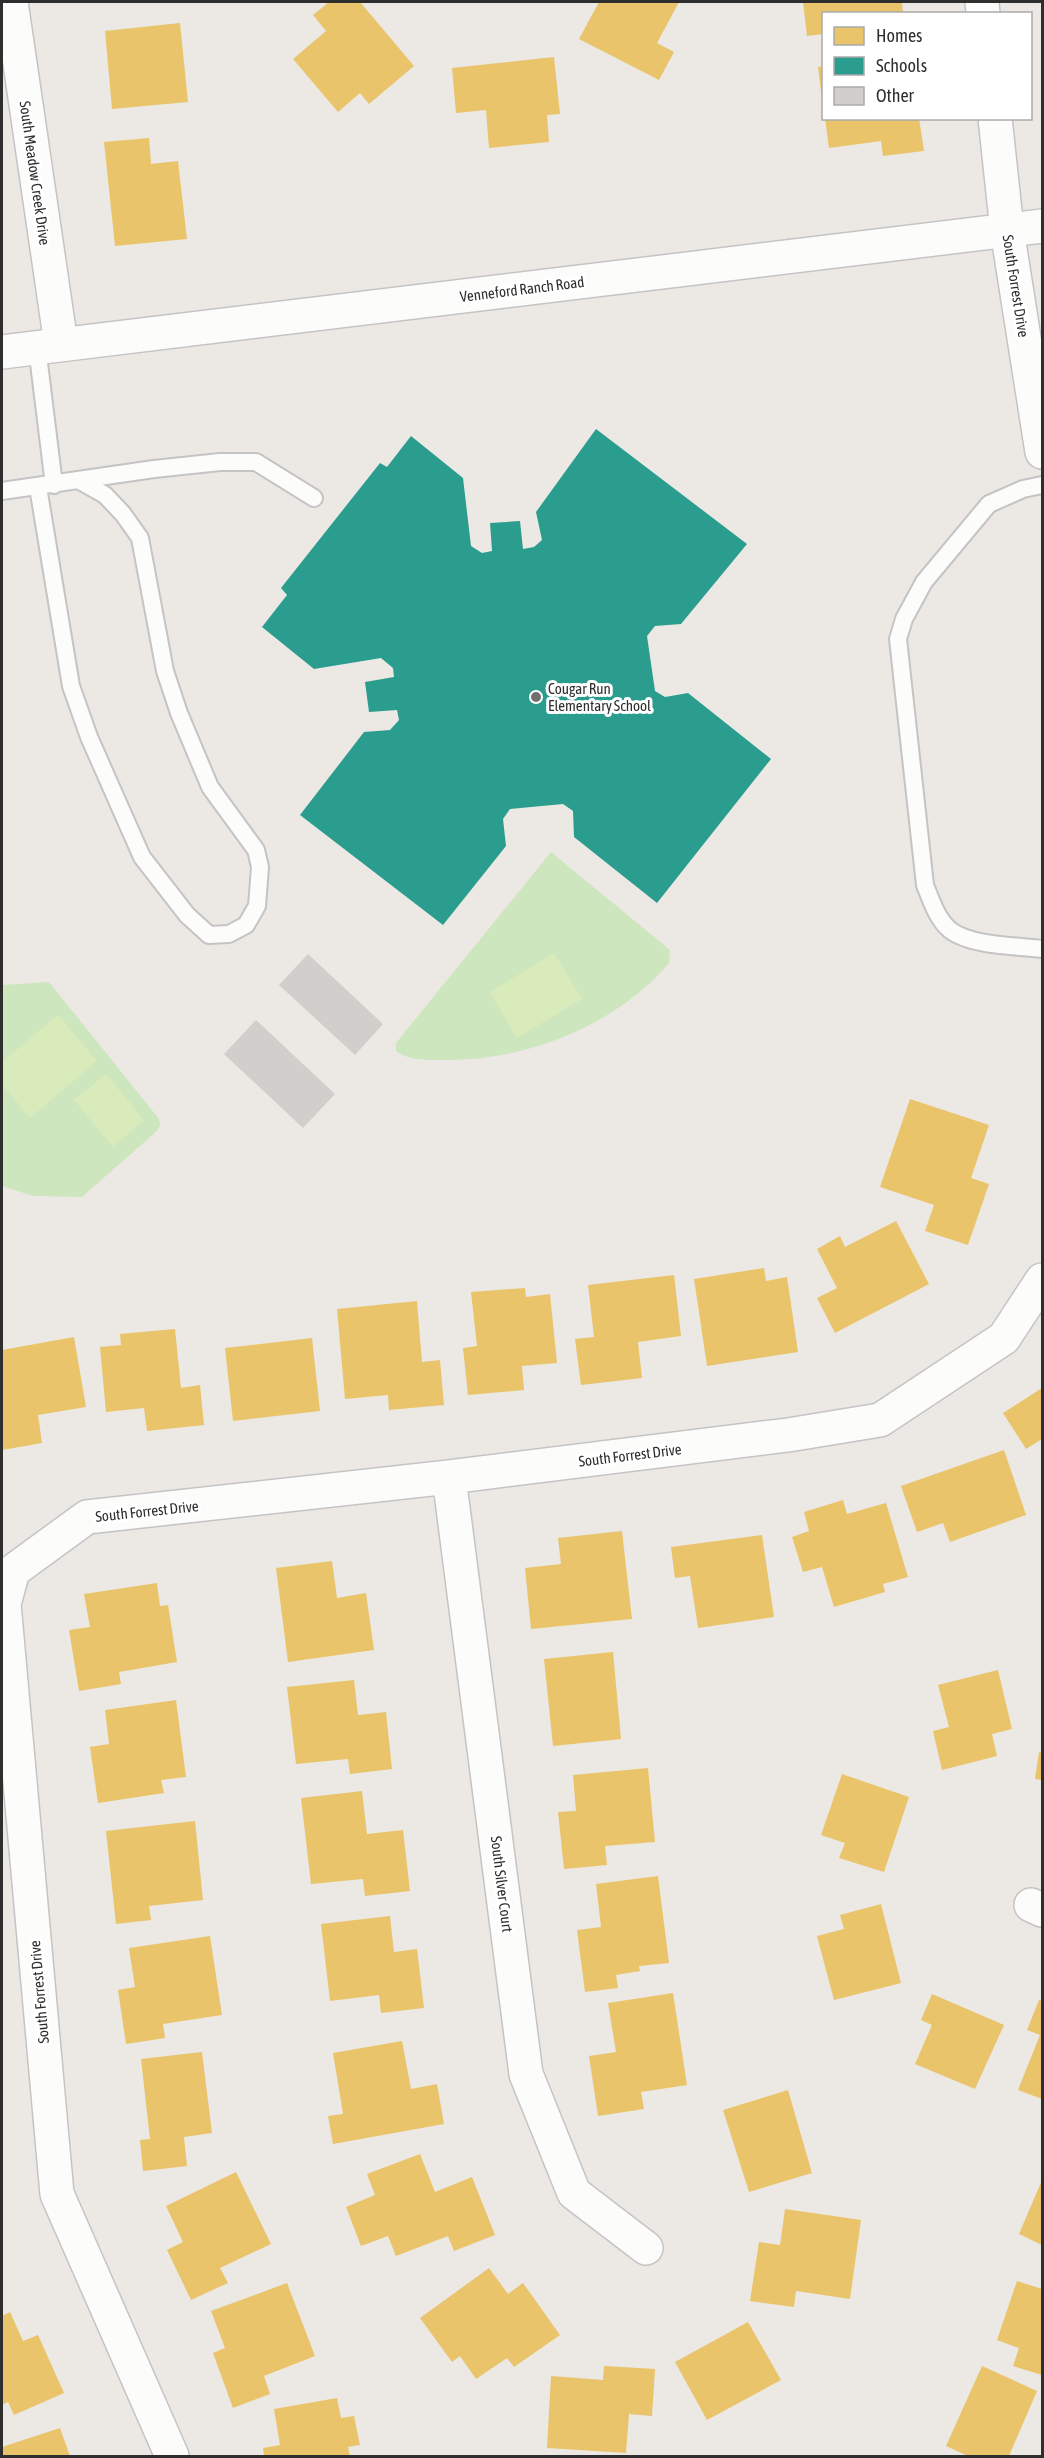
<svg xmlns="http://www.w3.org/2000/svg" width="1044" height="2458" font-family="'Asap Condensed',sans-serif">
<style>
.green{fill:#cee6be}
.pitch{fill:#d9eabb}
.homes{fill:#e9c46a}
.schools{fill:#2a9d8f}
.building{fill:#d1cecb}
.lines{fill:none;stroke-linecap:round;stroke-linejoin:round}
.lane-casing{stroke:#c5c4c5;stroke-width:20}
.street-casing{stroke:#c5c4c5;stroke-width:36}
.secondary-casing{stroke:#c5c4c5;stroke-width:36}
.lane{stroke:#fcfcfb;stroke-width:16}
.street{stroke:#fcfcfb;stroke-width:33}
.secondary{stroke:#fcfcfb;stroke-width:33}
.poi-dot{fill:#706f6e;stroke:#fff;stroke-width:2}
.labels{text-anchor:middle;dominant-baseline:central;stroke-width:6;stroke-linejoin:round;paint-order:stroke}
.street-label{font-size:15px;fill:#2e2e2e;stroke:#fff}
.poi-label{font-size:15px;fill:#2e2e2e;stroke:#fff;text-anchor:start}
</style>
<rect width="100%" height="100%" fill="#ece8e4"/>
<path class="green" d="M 551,852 L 670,950 L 669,963 C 617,1025 526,1061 445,1060 C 430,1060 409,1061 396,1051 L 396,1043 Z
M 49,982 L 159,1119 L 160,1125 L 157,1131 L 82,1197 L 33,1196 L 2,1186 L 2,985 Z"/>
<path class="pitch" d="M 554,953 L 582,999 L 517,1038 L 490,992 Z
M 58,1015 L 97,1061 L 30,1118 L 2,1084 L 2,1062 Z
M 106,1074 L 144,1120 L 113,1147 L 74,1100 Z"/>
<path class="homes" d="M 329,2 L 360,2 L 414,66 L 369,104 L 360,93 L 338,112 L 293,59 L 326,31 L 313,15 Z
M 599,2 L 679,2 L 657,43 L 674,52 L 659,80 L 579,39 Z
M 803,2 L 902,2 L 903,14 L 824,14 L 824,34 L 807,36 Z
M 180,23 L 188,102 L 112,109 L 105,31 Z
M 554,57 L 560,114 L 547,115 L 549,142 L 489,148 L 486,110 L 456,113 L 452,68 Z
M 824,66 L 824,99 L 822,99 L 818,67 Z
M 825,118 L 919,118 L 924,151 L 883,156 L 881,141 L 829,148 Z
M 149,138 L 151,164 L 178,161 L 187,239 L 115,246 L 104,142 Z
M 910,1099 L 989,1125 L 971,1178 L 989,1184 L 968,1245 L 925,1231 L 934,1205 L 880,1187 Z
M 896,1221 L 929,1284 L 835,1333 L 817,1298 L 837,1288 L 817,1249 L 840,1236 L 845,1247 Z
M 764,1268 L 766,1281 L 787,1277 L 798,1352 L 707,1366 L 694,1279 Z
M 674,1275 L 681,1336 L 638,1342 L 642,1378 L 581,1385 L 575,1339 L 594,1337 L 588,1285 Z
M 525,1288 L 526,1297 L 550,1294 L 557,1363 L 522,1366 L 524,1390 L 468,1395 L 463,1348 L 477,1346 L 471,1292 Z
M 417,1301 L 422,1362 L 440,1360 L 444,1405 L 389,1410 L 388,1395 L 345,1399 L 337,1309 Z
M 175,1329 L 181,1388 L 200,1385 L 204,1425 L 147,1431 L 144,1408 L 106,1412 L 100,1347 L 121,1345 L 120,1334 Z
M 74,1337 L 86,1407 L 38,1415 L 42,1443 L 2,1450 L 2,1350 Z
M 312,1338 L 320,1411 L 233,1421 L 225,1348 Z
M 1042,1388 L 1042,1439 L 1026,1449 L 1003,1413 Z
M 1004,1450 L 1026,1515 L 950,1542 L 943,1523 L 917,1532 L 901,1486 Z
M 843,1500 L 847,1514 L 886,1503 L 908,1577 L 883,1584 L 885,1592 L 834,1607 L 822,1567 L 803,1572 L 792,1537 L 809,1531 L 804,1512 Z
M 622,1531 L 632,1619 L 531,1629 L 525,1568 L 561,1564 L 558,1538 Z
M 762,1535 L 774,1617 L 698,1628 L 690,1576 L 675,1578 L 671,1547 Z
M 332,1561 L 337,1598 L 366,1593 L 374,1650 L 288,1662 L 276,1568 Z
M 157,1583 L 160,1606 L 168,1605 L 177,1662 L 119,1672 L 121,1684 L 79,1691 L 69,1630 L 90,1627 L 84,1594 Z
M 613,1652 L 621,1739 L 553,1746 L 544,1659 Z
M 998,1670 L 1012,1729 L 992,1734 L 997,1756 L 942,1770 L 933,1731 L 949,1727 L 938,1685 Z
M 354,1680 L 358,1715 L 386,1712 L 392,1769 L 350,1774 L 348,1759 L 296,1764 L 287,1687 Z
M 176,1700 L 186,1777 L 161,1780 L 164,1793 L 98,1803 L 90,1747 L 109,1744 L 105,1710 Z
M 1039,1752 L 1042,1753 L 1042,1780 L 1035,1779 Z
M 648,1768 L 655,1842 L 605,1846 L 607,1865 L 564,1869 L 558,1812 L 576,1811 L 573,1775 Z
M 842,1774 L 909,1797 L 884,1872 L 839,1858 L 845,1843 L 821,1835 Z
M 362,1791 L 367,1834 L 403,1830 L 410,1891 L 365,1896 L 363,1879 L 311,1884 L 301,1798 Z
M 195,1821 L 203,1900 L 149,1906 L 151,1920 L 116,1924 L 106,1831 Z
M 658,1876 L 669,1963 L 639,1966 L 640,1971 L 616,1975 L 618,1988 L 585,1992 L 577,1930 L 601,1927 L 596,1884 Z
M 881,1904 L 901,1983 L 834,2000 L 817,1936 L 844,1929 L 840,1915 Z
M 390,1916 L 394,1952 L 417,1949 L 424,2008 L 381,2013 L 379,1995 L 330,2001 L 321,1924 Z
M 210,1936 L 222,2015 L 163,2024 L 165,2038 L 126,2044 L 118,1990 L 135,1987 L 129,1948 Z
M 673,1993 L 687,2085 L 641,2092 L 644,2109 L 598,2116 L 589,2056 L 616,2052 L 608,2003 Z
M 932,1994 L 1004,2025 L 975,2089 L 915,2064 L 932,2025 L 921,2020 Z
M 1039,2000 L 1042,2001 L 1042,2099 L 1018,2090 L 1040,2035 L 1027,2030 Z
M 402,2041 L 411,2089 L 437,2084 L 444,2124 L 333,2144 L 328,2116 L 343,2114 L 333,2053 Z
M 202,2052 L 212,2133 L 184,2137 L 187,2166 L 143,2171 L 140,2140 L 150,2139 L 141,2059 Z
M 788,2090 L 812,2173 L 749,2192 L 723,2110 Z
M 420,2154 L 435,2192 L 472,2177 L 495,2235 L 454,2251 L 448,2236 L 396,2256 L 388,2236 L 361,2246 L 346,2207 L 375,2195 L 367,2174 Z
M 236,2172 L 271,2244 L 220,2268 L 228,2283 L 191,2300 L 167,2250 L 183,2242 L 166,2206 Z
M 1042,2180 L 1042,2245 L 1019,2234 Z
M 785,2209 L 861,2220 L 850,2299 L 796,2291 L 794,2307 L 750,2301 L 759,2242 L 780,2245 Z
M 489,2268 L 508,2294 L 523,2283 L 560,2335 L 514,2367 L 507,2358 L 476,2379 L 460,2356 L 452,2362 L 420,2318 Z
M 1017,2281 L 1042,2289 L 1042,2375 L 1013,2366 L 1019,2348 L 997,2340 Z
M 287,2283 L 315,2356 L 264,2376 L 270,2394 L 233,2408 L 213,2353 L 225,2348 L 211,2311 Z
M 10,2312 L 23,2341 L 38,2335 L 64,2393 L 14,2415 L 8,2402 L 2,2405 L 2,2316 Z
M 748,2322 L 781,2380 L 707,2420 L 675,2362 Z
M 604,2366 L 655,2369 L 652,2416 L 629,2414 L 626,2453 L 547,2448 L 551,2376 L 603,2380 Z
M 982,2366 L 1037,2391 L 1009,2456 L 968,2456 L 946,2446 Z
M 337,2398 L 341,2418 L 354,2416 L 360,2445 L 348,2447 L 350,2456 L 264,2456 L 263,2448 L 280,2445 L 274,2409 Z
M 60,2428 L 70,2456 L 2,2456 L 2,2447 Z"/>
<path class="schools" d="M 596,429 L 747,544 L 681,624 L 655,626 L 647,636 L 655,691 L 665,697 L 688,693 L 771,759 L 657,903 L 574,837 L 573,811 L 563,804 L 510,809 L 503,819 L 506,846 L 443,925 L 300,815 L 364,732 L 390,730 L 399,720 L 397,710 L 369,712 L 365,682 L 394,677 L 393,668 L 381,658 L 314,669 L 262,627 L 287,595 L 281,588 L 380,463 L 387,467 L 411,436 L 463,478 L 471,546 L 482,553 L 492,551 L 490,523 L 520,521 L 523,549 L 534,547 L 542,540 L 536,512 Z"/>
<path class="building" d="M 308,954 L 383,1024 L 355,1055 L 279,985 Z
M 256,1020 L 335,1094 L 303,1128 L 224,1054 Z"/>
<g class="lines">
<defs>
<path id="lane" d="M 37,347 L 54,485
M 1042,485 L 1023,489 L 989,504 L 924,582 L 904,619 L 898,639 L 925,885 C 931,900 937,919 950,930 C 970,946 1018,946 1042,949
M 38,487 L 71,686 L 89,737 L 142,857 L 187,915 L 209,935 L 229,934 L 246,925 L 257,906 L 260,867 L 256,850 L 210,787 L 179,713 L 165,671 L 140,538 L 123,514 L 105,495 L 80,481
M 2,491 L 154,469 L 220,462 L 256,462 L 314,498"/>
<path id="street" d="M 11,2 L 61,344
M 982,2 L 983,14
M 995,118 L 1007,230 L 1042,452
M 449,1477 L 526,2074 L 574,2193 L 646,2248
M 1031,1905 L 1042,1910
M 172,2456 L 57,2194 L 4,1604 L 13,1571 L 87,1517 L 449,1477 L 788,1435 L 880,1420 L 1004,1338 L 1042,1280"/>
<path id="secondary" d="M 2,352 L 1042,226"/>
</defs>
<use href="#lane" class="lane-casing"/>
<use href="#street" class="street-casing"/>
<use href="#secondary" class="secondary-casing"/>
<use href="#lane" class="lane"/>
<use href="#street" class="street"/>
<use href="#secondary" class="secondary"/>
</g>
<circle class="poi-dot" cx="536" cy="697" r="6"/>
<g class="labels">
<g class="street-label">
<text transform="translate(35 173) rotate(82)">South Meadow Creek Drive</text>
<text transform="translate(1016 286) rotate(81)">South Forrest Drive</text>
<text transform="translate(522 289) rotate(-7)">Venneford Ranch Road</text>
<text transform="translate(630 1455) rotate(-7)">South Forrest Drive</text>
<text transform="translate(147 1511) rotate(-6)">South Forrest Drive</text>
<text transform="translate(502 1884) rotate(83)">South Silver Court</text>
<text transform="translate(39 1992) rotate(-95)">South Forrest Drive</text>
</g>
<g class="poi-label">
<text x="548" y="688">Cougar Run<tspan x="548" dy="17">Elementary School</tspan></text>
</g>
</g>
<rect width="1044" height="2458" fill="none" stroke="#2e2e2e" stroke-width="6"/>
<rect x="822" y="12" width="210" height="108" fill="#ffffff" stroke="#ababab" stroke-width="1.5"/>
<rect x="834" y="27" width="30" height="18" fill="#e9c46a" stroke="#ababab" stroke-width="1.5"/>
<text x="876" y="42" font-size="18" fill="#2e2e2e">Homes</text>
<rect x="834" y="57" width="30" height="18" fill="#2a9d8f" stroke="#ababab" stroke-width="1.5"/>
<text x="876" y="72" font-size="18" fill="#2e2e2e">Schools</text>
<rect x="834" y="87" width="30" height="18" fill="#d1cecb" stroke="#ababab" stroke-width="1.5"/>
<text x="876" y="102" font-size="18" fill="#2e2e2e">Other</text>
</svg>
